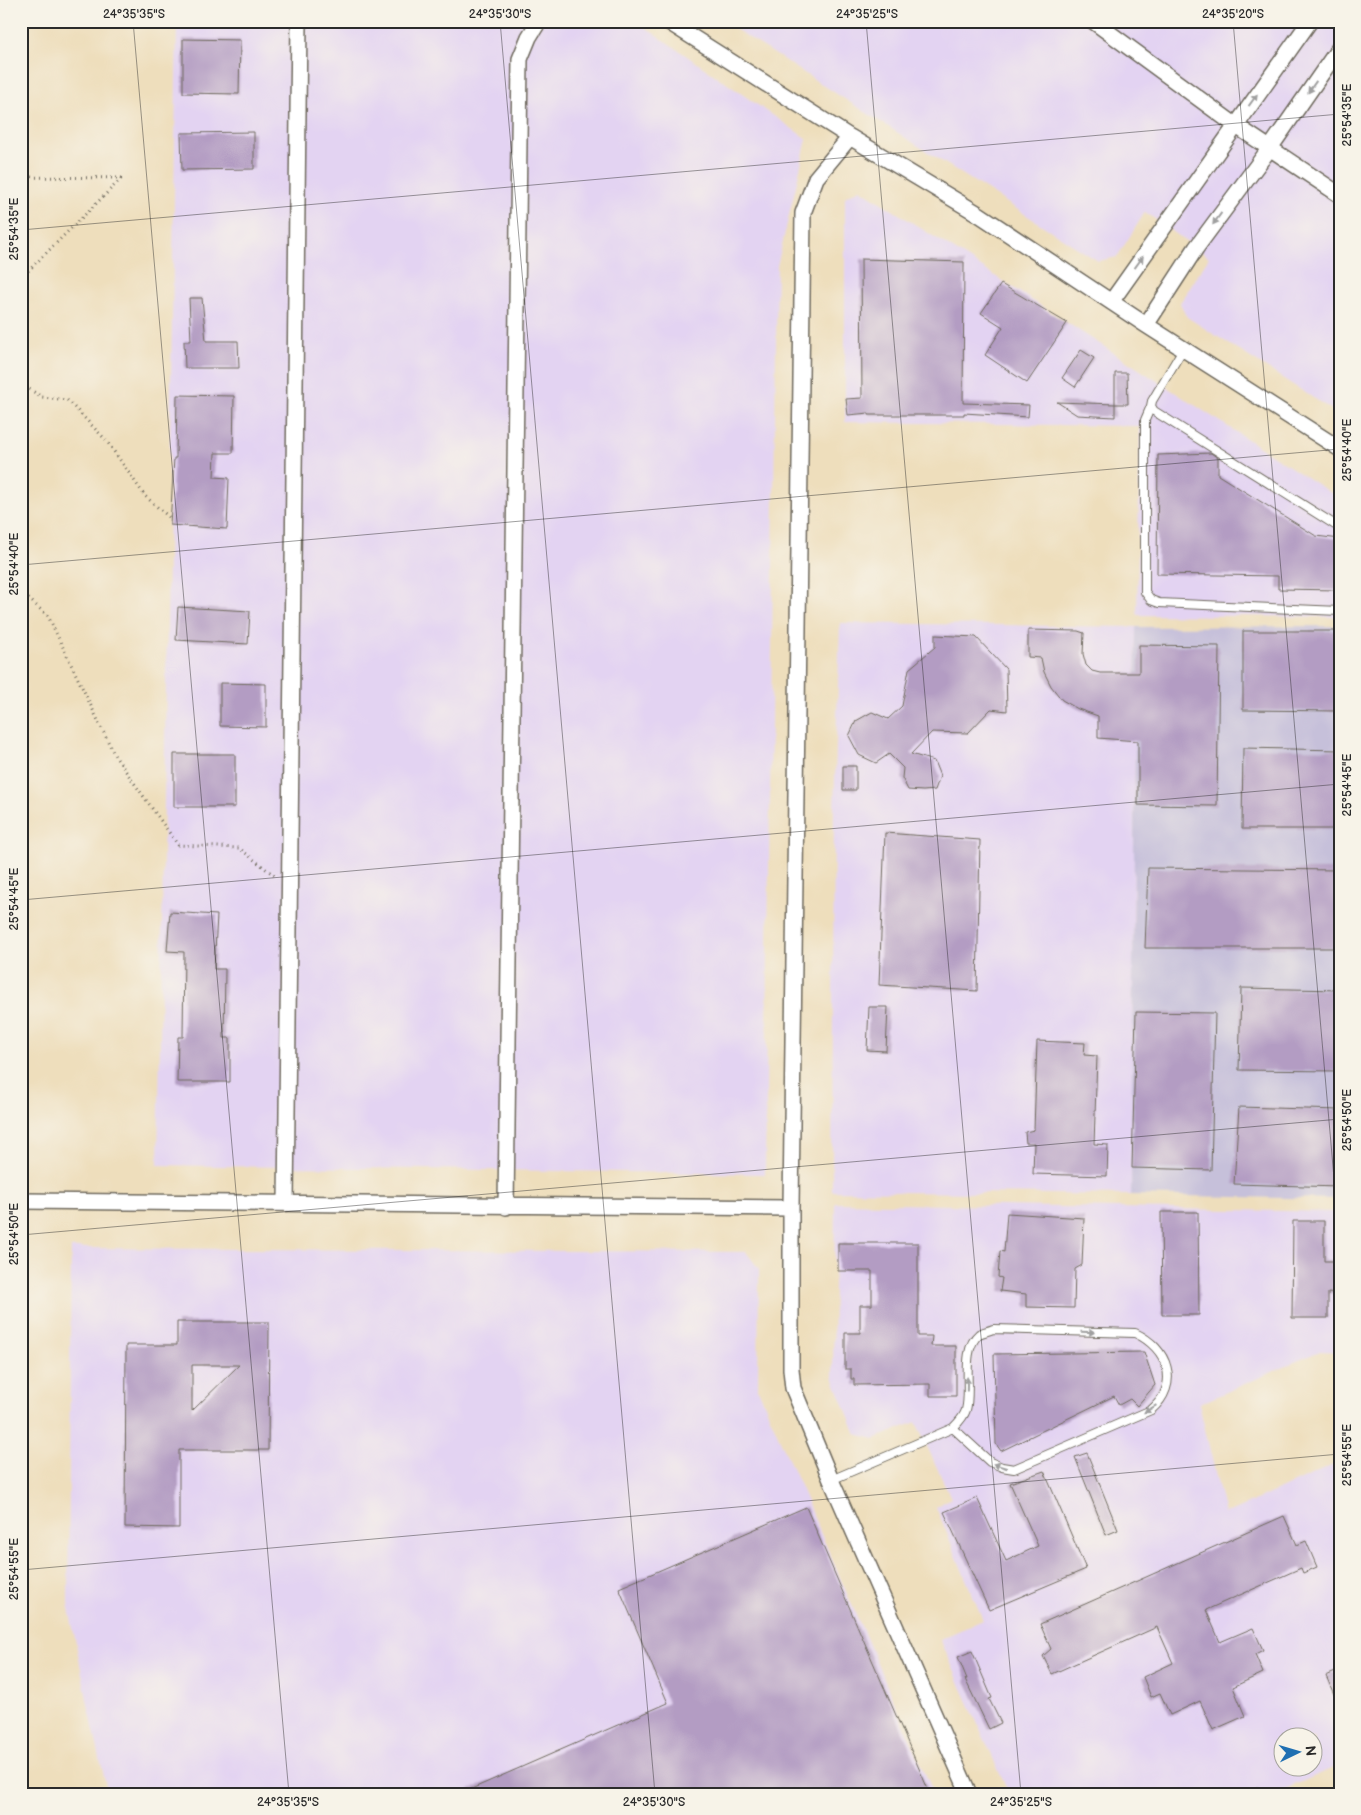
<svg xmlns="http://www.w3.org/2000/svg" width="1361" height="1815" font-family="'Balsamiq Sans',sans-serif">
<style>
.built{fill:#e3d3f2;fill-rule:evenodd}
.industrial{fill:#c6c0da}
.building{fill:#b39cc3;fill-rule:evenodd}
.lines{fill:none;stroke-linecap:round;stroke-linejoin:round}
.lane-casing{stroke:#6f6a5e;stroke-width:10}
.street-casing{stroke:#6f6a5e;stroke-width:18}
.path{stroke:#6f6a5e;stroke-width:3;stroke-dasharray:1 4;stroke-linecap:butt}
.lane{stroke:#fff;stroke-width:8}
.street{stroke:#fff;stroke-width:15}
.oneway{fill:#a0a0a0}
.ticks{fill:none;stroke:#2b2b2b;stroke-width:1;stroke-opacity:0.45}
.neatline{fill:none;stroke:#2b2b2b;stroke-width:2}
.ticks-label{font-size:12px;text-anchor:middle;fill:#2b2b2b}
</style>
<rect width="100%" height="100%" fill="#f7f3e8"/>
<filter id="ink" filterUnits="userSpaceOnUse"><feTurbulence type="fractalNoise" baseFrequency=".02" numOctaves="2"/><feDisplacementMap in="SourceGraphic" scale="10" xChannelSelector="R" yChannelSelector="G"/><feConvolveMatrix kernelMatrix="1 2 1 2 8 2 1 2 1" color-interpolation-filters="sRGB"/></filter>
<filter id="wash" filterUnits="userSpaceOnUse"><feTurbulence type="fractalNoise" baseFrequency=".0096" numOctaves="4" result="noise"/><feDisplacementMap in="SourceGraphic" scale="20" xChannelSelector="R" yChannelSelector="G"/><feGaussianBlur stdDeviation="1.12" result="paint"/><feColorMatrix in="noise" values="0 0 0 0 0 0 0 0 0 0 0 0 0 0 0 0 0 1.4 0 .05"/><feComposite in="paint" operator="in"/></filter>
<g filter="url(#wash)">
<rect width="100%" height="100%" fill="#eedebc"/>
<path class="built" d="M 177,21 L 636,21 L 807,139 L 777,266 L 765,1174 L 158,1165 Z
M 723,21 L 1340,21 L 1340,415 L 1187,317 L 1180,303 L 1209,257 L 1145,212 L 1117,257 L 1098,261 Z
M 860,189 L 1340,499 L 1340,617 L 1137,615 L 1140,426 L 845,422 L 845,197 Z
M 840,623 L 1136,627 L 1131,1195 L 832,1191 L 834,812 Z
M 835,1203 L 1340,1212 L 1340,1352 L 1320,1351 L 1199,1404 L 1225,1514 L 1340,1462 L 1340,1765 L 1274,1794 L 1009,1794 L 940,1639 L 983,1620 L 936,1507 L 951,1498 L 916,1422 L 874,1439 L 856,1434 L 833,1377 ZM 1284,1738 L 1314,1738 L 1314,1768 L 1284,1768 Z
M 71,1248 L 746,1252 L 759,1269 L 758,1389 L 934,1794 L 108,1794 L 88,1704 L 68,1603 Z"/>
<path class="industrial" d="M 1340,626 L 1340,1199 L 1131,1195 L 1136,627 Z"/>
<g id="blocks">
<path class="building" d="M 183,39 L 240,40 L 239,94 L 183,93 Z
M 254,132 L 254,169 L 182,170 L 181,133 Z
M 861,259 L 964,262 L 963,403 L 1029,405 L 1028,417 L 964,413 L 964,415 L 869,415 L 869,413 L 848,415 L 846,399 L 862,398 Z
M 1001,284 L 1067,323 L 1027,383 L 985,355 L 1003,327 L 981,313 Z
M 189,298 L 202,298 L 206,341 L 238,341 L 239,368 L 185,368 L 184,341 L 191,341 Z
M 1081,350 L 1094,358 L 1075,387 L 1062,378 Z
M 1115,373 L 1127,373 L 1128,404 L 1115,404 Z
M 177,395 L 234,396 L 233,453 L 215,453 L 214,477 L 229,478 L 227,529 L 170,525 L 174,458 L 176,458 Z
M 1057,402 L 1115,404 L 1115,417 L 1077,415 Z
M 1211,453 L 1218,458 L 1218,475 L 1316,536 L 1340,539 L 1340,590 L 1278,589 L 1278,576 L 1157,574 L 1158,455 Z
M 178,607 L 250,611 L 248,644 L 176,640 Z
M 1028,630 L 1078,631 L 1084,633 L 1083,654 L 1086,665 L 1092,671 L 1100,673 L 1139,673 L 1139,645 L 1219,646 L 1217,806 L 1138,805 L 1138,741 L 1098,738 L 1098,716 L 1078,709 L 1062,700 L 1051,686 L 1044,672 L 1041,658 L 1028,657 Z
M 1243,631 L 1340,631 L 1340,711 L 1243,710 Z
M 935,635 L 976,637 L 1006,669 L 1007,711 L 991,709 L 968,733 L 932,732 L 911,754 L 934,761 L 940,776 L 935,790 L 923,791 L 908,790 L 902,778 L 903,768 L 889,754 L 876,763 L 859,755 L 849,736 L 856,721 L 872,712 L 888,719 L 902,706 L 909,669 L 935,647 Z
M 220,683 L 266,684 L 266,727 L 220,726 Z
M 1243,748 L 1340,750 L 1340,829 L 1242,829 Z
M 174,754 L 235,754 L 235,807 L 174,807 Z
M 843,766 L 856,766 L 856,790 L 843,790 Z
M 885,833 L 980,840 L 977,991 L 879,985 Z
M 1148,868 L 1340,870 L 1340,948 L 1145,948 Z
M 170,912 L 217,915 L 214,969 L 225,969 L 224,1038 L 230,1038 L 230,1082 L 177,1082 L 178,1037 L 183,1037 L 184,952 L 167,951 Z
M 1241,988 L 1340,990 L 1340,1071 L 1239,1070 Z
M 869,1007 L 888,1007 L 886,1051 L 867,1050 Z
M 1136,1012 L 1215,1013 L 1211,1170 L 1132,1168 Z
M 1037,1041 L 1085,1043 L 1084,1055 L 1097,1056 L 1094,1144 L 1108,1145 L 1107,1176 L 1033,1174 L 1034,1143 L 1026,1143 L 1025,1132 L 1034,1130 Z
M 1239,1107 L 1340,1110 L 1340,1187 L 1234,1184 Z
M 1161,1212 L 1198,1212 L 1199,1315 L 1162,1315 Z
M 1007,1213 L 1084,1218 L 1082,1265 L 1075,1269 L 1074,1308 L 1026,1307 L 1026,1294 L 1000,1291 L 1002,1278 L 998,1277 L 1000,1251 L 1004,1252 Z
M 1293,1221 L 1324,1221 L 1324,1261 L 1340,1261 L 1340,1294 L 1328,1293 L 1328,1318 L 1292,1318 Z
M 838,1243 L 918,1243 L 918,1336 L 932,1336 L 931,1346 L 956,1346 L 956,1396 L 930,1396 L 930,1384 L 854,1385 L 854,1379 L 851,1379 L 851,1369 L 845,1369 L 845,1333 L 860,1333 L 860,1305 L 872,1305 L 872,1271 L 838,1271 Z
M 177,1322 L 269,1322 L 268,1450 L 179,1450 L 179,1528 L 125,1527 L 126,1345 L 177,1345 ZM 192,1365 L 239,1365 L 192,1411 Z
M 1144,1352 L 1155,1385 L 1137,1406 L 1130,1399 L 1119,1405 L 1114,1396 L 1001,1451 L 996,1444 L 994,1354 Z
M 1087,1453 L 1118,1530 L 1106,1535 L 1075,1457 Z
M 1044,1471 L 1086,1569 L 989,1610 L 944,1512 L 977,1498 L 1006,1561 L 1038,1546 L 1010,1483 Z
M 806,1507 L 930,1794 L 460,1794 L 668,1703 L 619,1588 Z
M 1284,1516 L 1297,1545 L 1306,1541 L 1317,1567 L 1303,1573 L 1301,1568 L 1206,1610 L 1220,1642 L 1253,1628 L 1263,1650 L 1255,1654 L 1263,1673 L 1233,1687 L 1245,1716 L 1213,1730 L 1200,1701 L 1170,1715 L 1160,1693 L 1151,1697 L 1143,1677 L 1173,1663 L 1157,1627 L 1052,1674 L 1043,1656 L 1051,1649 L 1040,1624 Z
M 972,1651 L 992,1698 L 989,1699 L 1001,1723 L 989,1729 L 965,1679 L 967,1679 L 958,1657 Z
M 1340,1670 L 1340,1708 L 1326,1676 Z"/>
</g>
</g>
<g filter="url(#ink)">
<use href="#blocks" fill-opacity="0" stroke="#6f6a5e" stroke-width="1"/>
<g class="lines">
<defs>
<path id="lane" d="M 1183,349 L 1152,401 L 1151,406 L 1154,411 L 1340,528
M 1151,406 L 1145,420 L 1145,592 L 1151,600 L 1159,603 L 1340,611
M 831,1480 L 953,1428 C 958,1423 964,1417 966,1410 C 972,1389 960,1350 979,1334 C 982,1332 989,1331 993,1329 L 1135,1333 C 1168,1348 1181,1384 1151,1410 L 1014,1469 L 1002,1467 L 990,1462 L 953,1428"/>
<path id="street" d="M 667,21 L 850,137 L 980,215 L 1146,325 L 1340,449
M 1093,21 L 1235,125 L 1340,195
M 850,137 L 816,178 L 803,213 L 791,1208 L 791,1369 L 793,1388 L 831,1480 L 969,1794
M 1111,302 L 1310,21
M 1146,325 L 1196,248 L 1270,148 L 1340,47
M 21,1201 L 791,1208
M 286,1203 L 299,21
M 506,1207 L 520,59 L 529,37 L 539,21"/>
</defs>
<use href="#lane" class="lane-casing"/>
<use href="#street" class="street-casing"/>
<path class="path" d="M 21,177 L 122,178
M 21,278 L 122,178
M 21,384 L 42,397 L 67,400 L 106,440 L 145,496 L 171,519
M 21,592 L 48,616 L 115,756 L 178,845 L 239,848 L 275,876
M 1256,1787 L 1259,1794"/>
<use href="#lane" class="lane"/>
<use href="#street" class="street"/>
</g>
<defs><path id="oneway-solid" d="M-6-.8H1V-3.2L6.5 0L1 3.2V.8H-6Z" transform="scale(1.25)"/></defs>
<g class="oneway">
<use href="#oneway-solid" transform="translate(1312 87) rotate(125)"/>
<use href="#oneway-solid" transform="translate(1253 100) rotate(-54)"/>
<use href="#oneway-solid" transform="translate(1217 219) rotate(126)"/>
<use href="#oneway-solid" transform="translate(1139 262) rotate(-54)"/>
<use href="#oneway-solid" transform="translate(1088 1332) rotate(1)"/>
<use href="#oneway-solid" transform="translate(967 1384) rotate(-89)"/>
<use href="#oneway-solid" transform="translate(1150 1409) rotate(149)"/>
<use href="#oneway-solid" transform="translate(1000 1466) rotate(-163)"/>
</g>
</g>
<path class="ticks" d="M 133,21 L 289,1794M 500,21 L 655,1794M 866,21 L 1021,1794M 1233,21 L 1340,1247M 21,230 L 1340,114M 21,565 L 1340,449M 21,900 L 1340,784M 21,1235 L 1340,1119M 21,1570 L 1340,1454M 1290,1794 L 1340,1789"/>
<rect width="1361" height="1815" fill="none" stroke="#f7f3e8" stroke-width="55"/>
<g transform="translate(1298 1752) rotate(85)"><circle r="24" fill="#f7f3e8" stroke="#a5a39c"/>
<path d="M0-4L9 19L0 12L-9 19Z" fill="#1f6fb2"/>
<text y="-8" font-size="14" font-weight="bold" text-anchor="middle" fill="#2b2b2b">N</text>
</g>
<rect x="28" y="28" width="1306" height="1760" class="neatline"/>
<g class="ticks-label">
<text x="134" y="18">24°35'35"S</text>
<text x="500" y="18">24°35'30"S</text>
<text x="867" y="18">24°35'25"S</text>
<text x="1233" y="18">24°35'20"S</text>
<text transform="translate(1347 115) rotate(-90)" y="4">25°54'35"E</text>
<text transform="translate(14 229) rotate(-90)" y="4">25°54'35"E</text>
<text transform="translate(1347 450) rotate(-90)" y="4">25°54'40"E</text>
<text transform="translate(14 564) rotate(-90)" y="4">25°54'40"E</text>
<text transform="translate(1347 785) rotate(-90)" y="4">25°54'45"E</text>
<text transform="translate(14 899) rotate(-90)" y="4">25°54'45"E</text>
<text transform="translate(1347 1120) rotate(-90)" y="4">25°54'50"E</text>
<text transform="translate(14 1234) rotate(-90)" y="4">25°54'50"E</text>
<text transform="translate(1347 1455) rotate(-90)" y="4">25°54'55"E</text>
<text transform="translate(14 1569) rotate(-90)" y="4">25°54'55"E</text>
<text x="288" y="1806">24°35'35"S</text>
<text x="654" y="1806">24°35'30"S</text>
<text x="1021" y="1806">24°35'25"S</text>
</g>
</svg>
